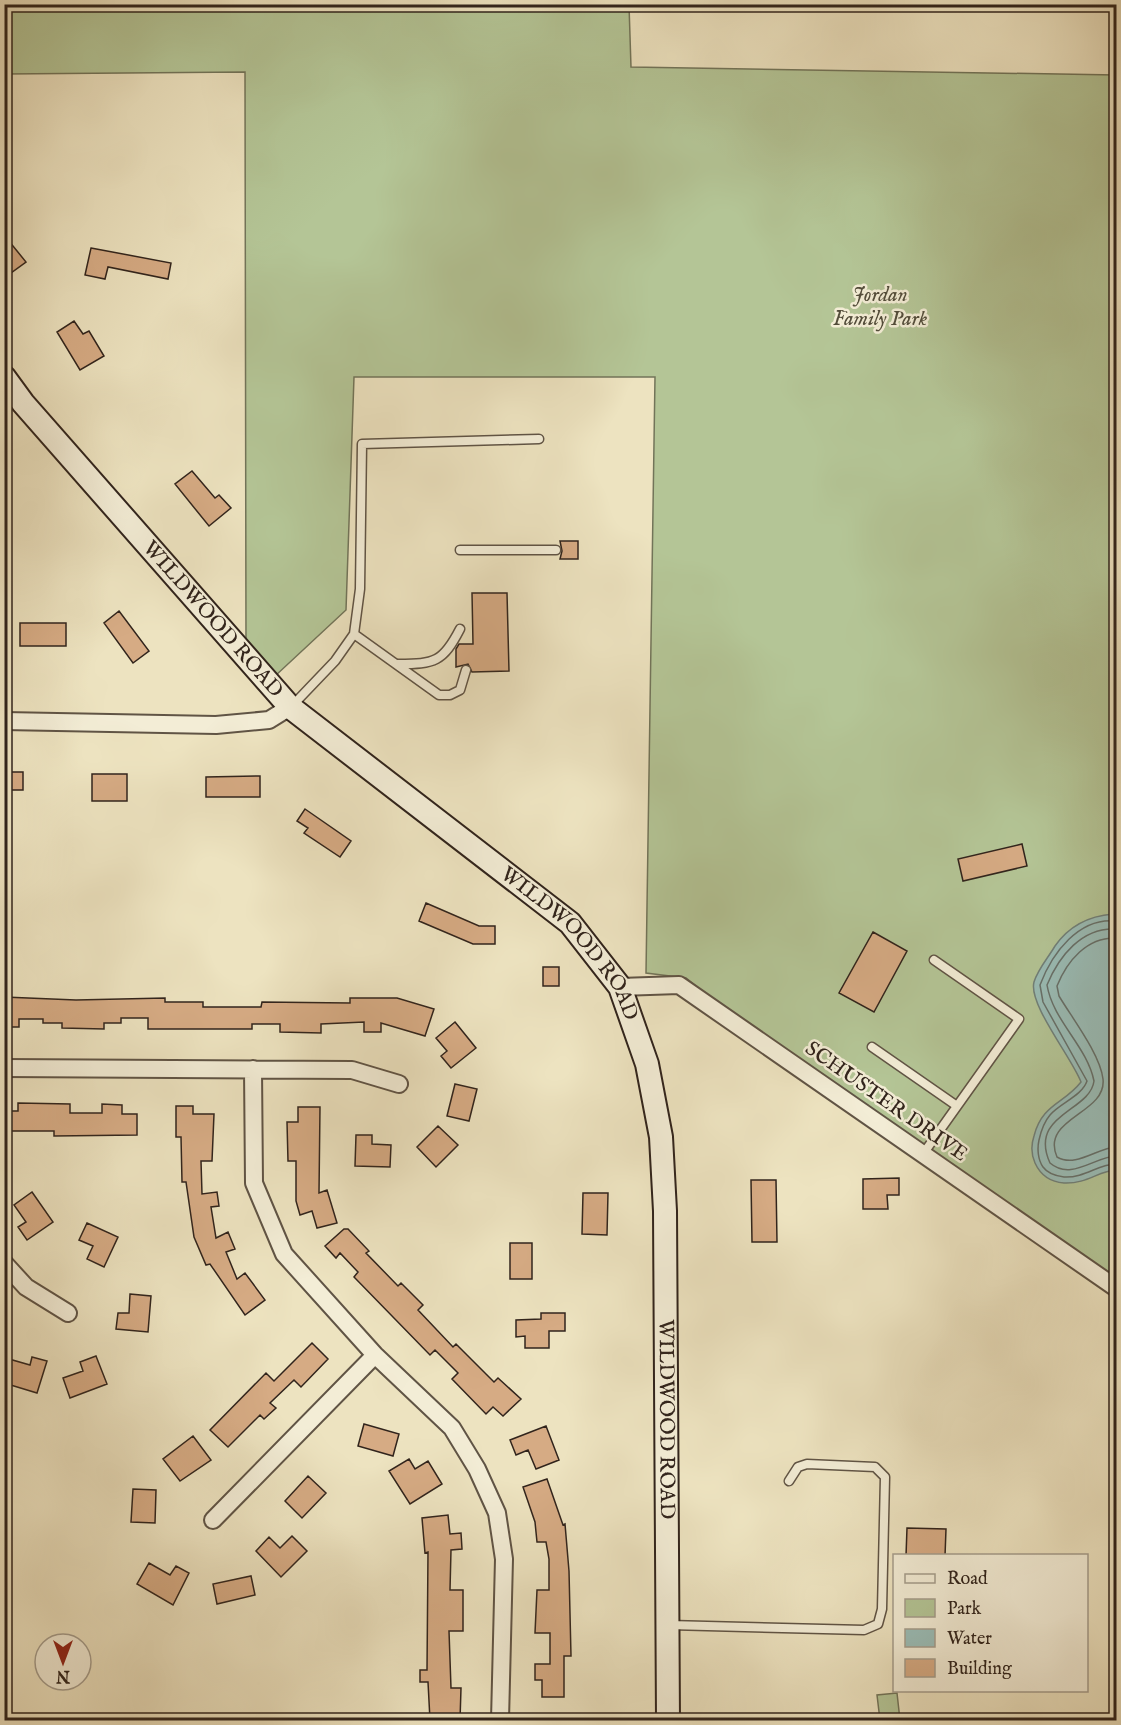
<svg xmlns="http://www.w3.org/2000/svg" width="1121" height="1725" font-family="'IM FELL English',serif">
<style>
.green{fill:#b4c596;stroke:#727459;stroke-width:1.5}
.water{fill:#9abdb7;stroke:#708079;stroke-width:1.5}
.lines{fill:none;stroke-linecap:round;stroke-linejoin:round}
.shore{stroke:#66706a;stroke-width:1.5}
.building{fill:#d6ab84;stroke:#31241c;stroke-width:1.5}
.lane-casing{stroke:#605445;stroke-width:11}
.street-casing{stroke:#605445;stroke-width:20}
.secondary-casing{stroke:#31241c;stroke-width:26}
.lane{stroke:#f3edd6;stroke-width:8}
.street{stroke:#f3edd6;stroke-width:16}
.secondary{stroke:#f3edd6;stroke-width:22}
.labels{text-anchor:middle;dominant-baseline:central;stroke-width:5;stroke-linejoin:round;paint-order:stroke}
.park-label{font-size:21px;font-style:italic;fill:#524c3a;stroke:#f3edd6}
.street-label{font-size:21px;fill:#31241c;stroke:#f3edd6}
</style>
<rect width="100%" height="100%" fill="#ede3c0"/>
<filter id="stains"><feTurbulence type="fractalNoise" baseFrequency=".00333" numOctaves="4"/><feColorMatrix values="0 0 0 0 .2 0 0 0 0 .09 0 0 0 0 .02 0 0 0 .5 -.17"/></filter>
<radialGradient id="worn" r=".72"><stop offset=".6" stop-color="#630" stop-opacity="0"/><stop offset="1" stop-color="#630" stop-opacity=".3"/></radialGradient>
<path class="green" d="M 4,5 L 629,5 L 631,67 L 1116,75 L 1116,1280 L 707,995 L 686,978 L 646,973 L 655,377 L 354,377 L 346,610 L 274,677 L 246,645 L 245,72 L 5,74 Z
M 897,1693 L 900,1720 L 880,1720 L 877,1695 Z"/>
<path class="water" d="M 1113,914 L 1116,917 L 1116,1170 C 1098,1171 1087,1184 1064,1183 C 1050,1182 1041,1176 1035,1163 C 1031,1154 1031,1145 1034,1136 C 1042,1104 1064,1104 1081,1082 C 1072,1058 1028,1004 1034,982 C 1038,969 1048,958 1055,946 C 1069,926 1088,916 1113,914 Z"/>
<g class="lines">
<path class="shore" d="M 1116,921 C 1079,917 1052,953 1040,985 L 1043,1002 L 1087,1081 C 1082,1096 1060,1103 1050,1115 C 1044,1122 1041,1131 1039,1140 C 1037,1149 1038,1160 1043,1167 C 1048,1174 1056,1176 1064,1177 C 1085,1178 1098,1164 1116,1164
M 1116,929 C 1082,927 1059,956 1047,985 C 1053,1021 1087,1046 1094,1081 C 1090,1112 1028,1114 1050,1163 C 1071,1181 1094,1157 1116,1156
M 1116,938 C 1087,937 1067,961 1057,986 L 1059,996 C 1072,1018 1100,1054 1103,1079 C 1107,1114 1040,1118 1057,1157 C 1076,1168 1097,1148 1116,1147"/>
</g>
<path class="building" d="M 4,235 L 26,262 L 4,278 Z
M 91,248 L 171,263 L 168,279 L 108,267 L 105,279 L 85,275 Z
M 74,321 L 83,334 L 89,331 L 104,356 L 80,370 L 57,332 Z
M 192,471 L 215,498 L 219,495 L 231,508 L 209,526 L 175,484 Z
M 560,541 L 578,541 L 578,559 L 560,559 L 562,551 Z
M 472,593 L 507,593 L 509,671 L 472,672 L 468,664 L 456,667 L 456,649 L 459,644 L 473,644 Z
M 119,611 L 149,651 L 133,663 L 104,623 Z
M 20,623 L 66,623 L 66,646 L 20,646 Z
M 4,772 L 23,772 L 23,790 L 4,790 Z
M 92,774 L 127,774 L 127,801 L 92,801 Z
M 260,776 L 260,797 L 206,797 L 206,777 Z
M 305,809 L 351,841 L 340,857 L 304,833 L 308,828 L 297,821 Z
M 1022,844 L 1027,866 L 963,881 L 958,859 Z
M 426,903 L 479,926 L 495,926 L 495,944 L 473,944 L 419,921 Z
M 873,932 L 907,951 L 874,1012 L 839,993 Z
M 543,967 L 559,967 L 559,986 L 543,986 Z
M 4,997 L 76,1000 L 165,998 L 165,1002 L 203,1002 L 203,1007 L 261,1007 L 262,1002 L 350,1003 L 350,998 L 397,998 L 434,1009 L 425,1036 L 381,1023 L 381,1032 L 364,1032 L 364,1022 L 321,1024 L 321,1033 L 280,1032 L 280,1024 L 252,1024 L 252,1029 L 148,1029 L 148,1018 L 121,1018 L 121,1023 L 104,1023 L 104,1029 L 62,1028 L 62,1023 L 43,1023 L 43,1019 L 19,1019 L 19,1027 L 4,1027 Z
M 455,1022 L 476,1048 L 451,1068 L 441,1056 L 447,1051 L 436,1038 Z
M 455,1084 L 477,1089 L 469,1121 L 447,1116 Z
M 18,1103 L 70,1104 L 70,1113 L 102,1113 L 102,1104 L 122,1105 L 122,1114 L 137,1114 L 137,1135 L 54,1136 L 54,1131 L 5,1131 L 5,1111 L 18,1111 Z
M 176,1106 L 193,1106 L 193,1114 L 214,1114 L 212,1161 L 201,1161 L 202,1194 L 217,1192 L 219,1206 L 211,1207 L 216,1238 L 228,1232 L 235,1249 L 226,1252 L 237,1279 L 245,1273 L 265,1300 L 245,1315 L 210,1264 L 206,1265 L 194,1237 L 186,1182 L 182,1182 L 181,1137 L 176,1137 Z
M 298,1107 L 320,1107 L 319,1193 L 327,1190 L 337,1223 L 317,1228 L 312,1211 L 300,1215 L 296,1201 L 296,1161 L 288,1161 L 287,1122 L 298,1122 Z
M 438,1126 L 458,1145 L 436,1167 L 417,1147 Z
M 356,1135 L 372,1135 L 372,1144 L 391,1145 L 390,1167 L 355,1166 Z
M 899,1178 L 899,1195 L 887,1195 L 888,1209 L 863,1209 L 863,1179 Z
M 751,1180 L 776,1180 L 777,1242 L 752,1242 Z
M 32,1192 L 53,1222 L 27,1240 L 18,1227 L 26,1222 L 14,1205 Z
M 583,1193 L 608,1193 L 607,1235 L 582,1234 Z
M 87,1223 L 118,1237 L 104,1267 L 87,1259 L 93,1246 L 79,1240 Z
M 344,1229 L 348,1229 L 369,1251 L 366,1253 L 398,1286 L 401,1283 L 423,1305 L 418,1310 L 453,1347 L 456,1344 L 494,1382 L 498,1378 L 521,1399 L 503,1416 L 493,1407 L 486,1414 L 452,1379 L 458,1373 L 435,1350 L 430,1355 L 354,1277 L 358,1272 L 340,1253 L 336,1258 L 325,1246 Z
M 510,1243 L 532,1243 L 532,1279 L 510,1279 Z
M 130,1294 L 151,1296 L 148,1332 L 116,1329 L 118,1313 L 129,1313 Z
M 541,1313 L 565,1313 L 565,1331 L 549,1331 L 549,1348 L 525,1348 L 525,1336 L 516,1337 L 516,1320 L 541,1319 Z
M 312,1343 L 328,1359 L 301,1387 L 294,1380 L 270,1403 L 276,1408 L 264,1419 L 260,1415 L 228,1447 L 210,1430 L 266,1373 L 274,1381 Z
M 96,1356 L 107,1384 L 70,1398 L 63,1378 L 83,1371 L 80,1362 Z
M 32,1357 L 47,1361 L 37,1393 L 4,1383 L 9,1359 L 30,1365 Z
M 364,1424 L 399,1434 L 393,1456 L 358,1446 Z
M 546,1426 L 559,1460 L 536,1469 L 528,1450 L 516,1455 L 510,1440 Z
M 193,1436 L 211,1460 L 180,1481 L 163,1459 Z
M 409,1459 L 415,1469 L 428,1461 L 442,1484 L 410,1504 L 389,1471 Z
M 308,1476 L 326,1493 L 302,1518 L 285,1501 Z
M 547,1479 L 563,1525 L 565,1524 L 569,1571 L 571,1656 L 564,1656 L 564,1697 L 542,1697 L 542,1680 L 535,1680 L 535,1664 L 550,1664 L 550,1633 L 535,1633 L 537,1590 L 549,1590 L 549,1559 L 546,1542 L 537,1542 L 535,1522 L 523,1487 Z
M 133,1489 L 156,1490 L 155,1523 L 131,1522 Z
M 448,1515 L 450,1534 L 461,1533 L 462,1549 L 451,1550 L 450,1590 L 463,1590 L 463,1631 L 449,1631 L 451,1688 L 461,1688 L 460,1720 L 430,1720 L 428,1682 L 420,1682 L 420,1670 L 427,1670 L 428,1552 L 425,1553 L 422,1518 Z
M 907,1528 L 946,1529 L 945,1556 L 906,1556 Z
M 292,1536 L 307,1551 L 281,1577 L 256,1551 L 269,1537 L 280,1548 Z
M 149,1563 L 170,1575 L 176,1566 L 189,1573 L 173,1605 L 137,1584 Z
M 251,1576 L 255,1595 L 217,1604 L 213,1584 Z"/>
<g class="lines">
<defs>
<path id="lane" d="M 460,550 L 556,550
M 354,634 L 439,695 L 450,695 L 460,690 L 466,670
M 398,664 C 435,664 443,662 460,629
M 291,707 L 335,661 L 354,634 L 360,589 L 362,444 L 539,439
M 872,1047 L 957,1106
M 923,1154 L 1019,1019 L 934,960
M 669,1625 L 864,1630 L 878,1624 L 882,1609 L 885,1477 L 875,1467 L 807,1464 L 798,1467 L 789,1481"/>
<path id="street" d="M 4,721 L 216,725 L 269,720 L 290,707
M 620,987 L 679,985 L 1116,1288
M 4,1068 L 352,1070 L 399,1084
M 253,1069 L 254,1183 L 284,1254 L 375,1355 L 452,1428 L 477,1469 L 497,1513 L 504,1559 L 500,1720
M 4,1263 L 26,1287 L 68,1313
M 213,1520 L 375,1355"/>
<g id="secondary">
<path id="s1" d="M 4,377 L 23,403 L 290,707 L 570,923 L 620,987 L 647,1064 L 661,1137 L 665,1211 L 668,1720"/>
</g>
</defs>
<use href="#lane" class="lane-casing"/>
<use href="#street" class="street-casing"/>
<use href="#secondary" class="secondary-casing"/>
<use href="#lane" class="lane"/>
<use href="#street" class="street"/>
<use href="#secondary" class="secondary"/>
</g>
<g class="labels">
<g class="park-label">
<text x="880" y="295">Jordan<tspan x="880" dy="24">Family Park</tspan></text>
</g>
<g class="street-label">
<text stroke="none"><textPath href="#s1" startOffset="320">WILDWOOD ROAD</textPath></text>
<text stroke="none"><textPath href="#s1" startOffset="806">WILDWOOD ROAD</textPath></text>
<text transform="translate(886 1102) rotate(35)">SCHUSTER DRIVE</text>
<text stroke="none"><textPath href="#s1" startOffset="1310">WILDWOOD ROAD</textPath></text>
</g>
</g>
<rect width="1121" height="1725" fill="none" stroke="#ede3c0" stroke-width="24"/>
<rect x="6" y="6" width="1109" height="1713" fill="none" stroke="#31241c" stroke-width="3"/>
<rect x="12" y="12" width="1097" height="1701" fill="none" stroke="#31241c" stroke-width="1.5"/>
<rect x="893" y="1554" width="195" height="138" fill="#f3edd6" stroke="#a59d8c" stroke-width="1.5"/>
<rect x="905" y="1574" width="30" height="9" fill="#f3edd6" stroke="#a59d8c" stroke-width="1.5"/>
<text x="947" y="1584" font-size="18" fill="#31241c">Road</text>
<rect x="905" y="1599" width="30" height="18" fill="#b4c596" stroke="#a59d8c" stroke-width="1.5"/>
<text x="947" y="1614" font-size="18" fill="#31241c">Park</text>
<rect x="905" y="1629" width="30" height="18" fill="#9abdb7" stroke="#a59d8c" stroke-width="1.5"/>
<text x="947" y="1644" font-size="18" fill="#31241c">Water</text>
<rect x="905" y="1659" width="30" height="18" fill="#d6ab84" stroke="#a59d8c" stroke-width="1.5"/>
<text x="947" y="1674" font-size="18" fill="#31241c">Building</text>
<g transform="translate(63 1662) rotate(180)"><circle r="28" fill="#f3edd6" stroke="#a59d8c" stroke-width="1.5"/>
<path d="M0-4.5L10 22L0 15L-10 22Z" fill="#8f2418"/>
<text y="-9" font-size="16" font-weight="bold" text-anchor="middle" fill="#31241c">N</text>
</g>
<rect width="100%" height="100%" filter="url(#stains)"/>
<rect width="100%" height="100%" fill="url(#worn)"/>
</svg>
